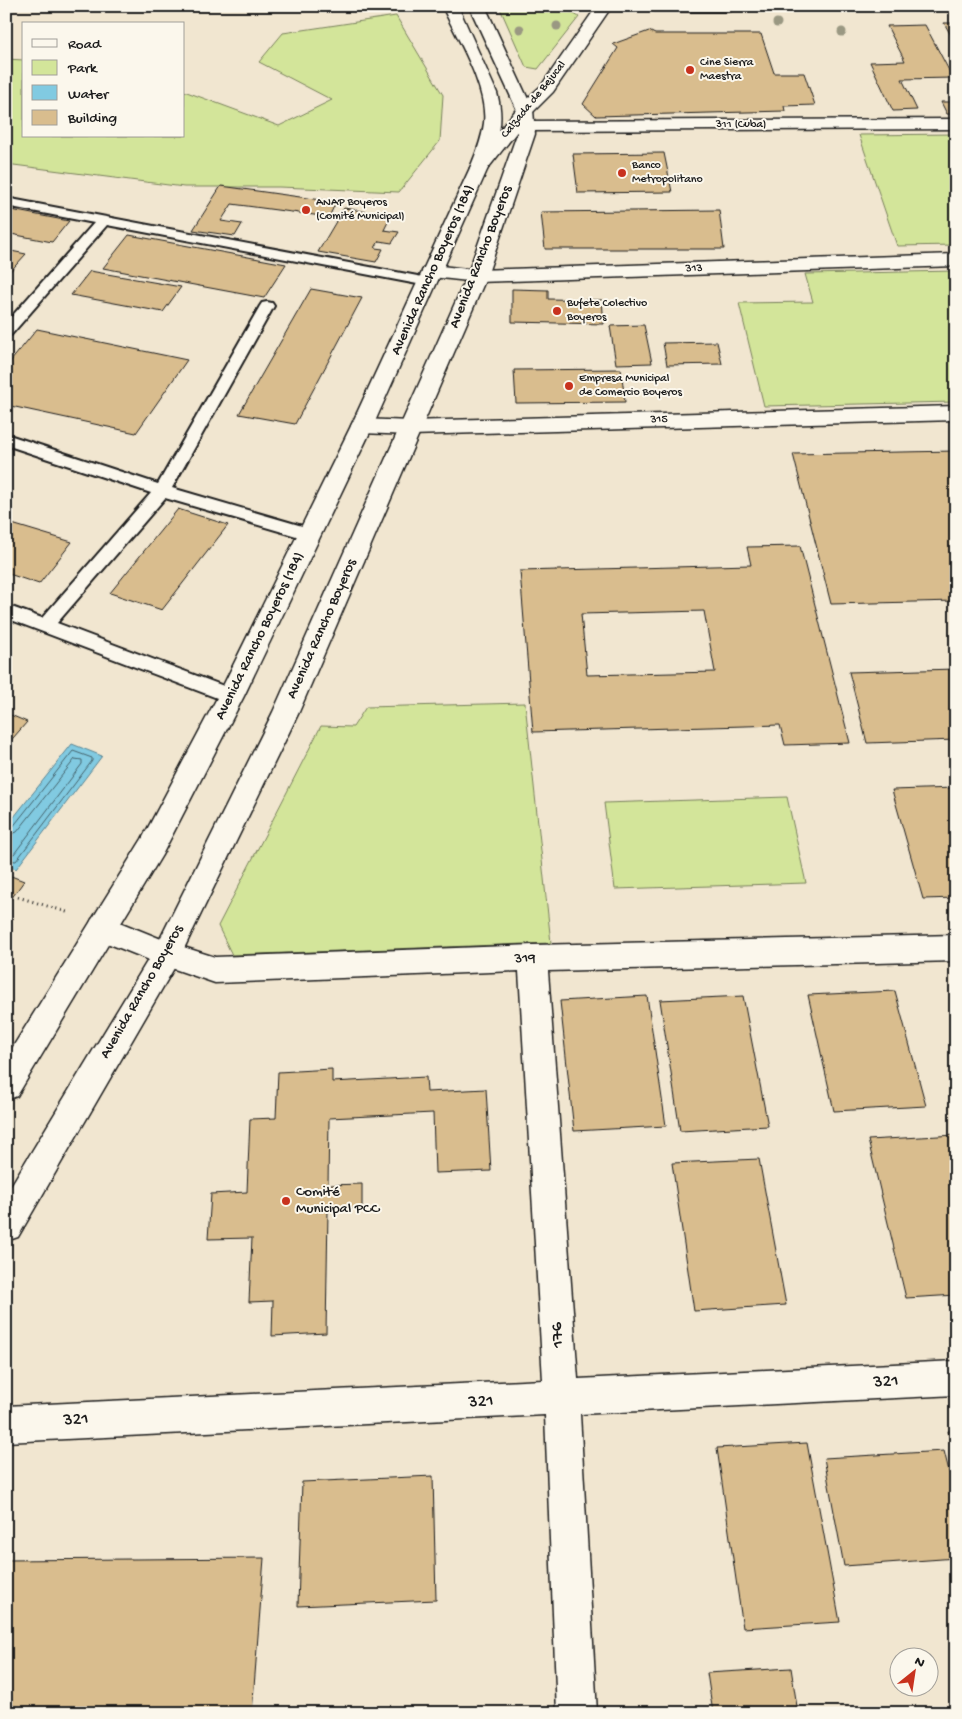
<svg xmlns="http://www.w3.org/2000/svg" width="962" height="1719" font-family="'Gochi Hand',sans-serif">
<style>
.green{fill:#d3e59a;stroke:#78805b}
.water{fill:#81cae1;stroke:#598492}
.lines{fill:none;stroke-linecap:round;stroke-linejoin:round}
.shore{stroke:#44626b;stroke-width:1}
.building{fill:#d9bd8e;stroke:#1c1c1c;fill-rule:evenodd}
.lane-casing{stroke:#1c1c1c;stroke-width:4}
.street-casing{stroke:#1c1c1c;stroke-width:3}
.secondary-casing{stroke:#1c1c1c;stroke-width:3}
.primary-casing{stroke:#1c1c1c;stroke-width:3}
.path{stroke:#1c1c1c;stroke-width:3;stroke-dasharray:1 4;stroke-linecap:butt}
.lane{fill:#fbf7ec;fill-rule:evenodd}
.street{fill:#fbf7ec;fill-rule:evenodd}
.secondary{fill:#fbf7ec;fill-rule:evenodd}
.primary{fill:#fbf7ec;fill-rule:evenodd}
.tree{fill:#9a9882}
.poi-dot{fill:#c8321e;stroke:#fbf7ec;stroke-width:2}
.labels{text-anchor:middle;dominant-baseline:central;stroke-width:4;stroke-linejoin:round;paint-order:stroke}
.far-poi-label{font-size:12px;fill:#1c1c1c;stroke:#fbf7ec;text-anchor:start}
.far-street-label{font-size:12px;fill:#1c1c1c;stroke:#fbf7ec}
.street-label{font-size:15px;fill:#1c1c1c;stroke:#fbf7ec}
.poi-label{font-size:15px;fill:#1c1c1c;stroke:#fbf7ec;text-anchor:start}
.near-street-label{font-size:18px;fill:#1c1c1c;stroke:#fbf7ec}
</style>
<rect width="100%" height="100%" fill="#f1e6d0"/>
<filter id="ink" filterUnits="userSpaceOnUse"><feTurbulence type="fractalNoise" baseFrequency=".02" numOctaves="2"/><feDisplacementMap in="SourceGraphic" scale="10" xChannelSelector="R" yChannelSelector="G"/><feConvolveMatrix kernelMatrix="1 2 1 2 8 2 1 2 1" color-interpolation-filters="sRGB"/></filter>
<g filter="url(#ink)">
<path class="green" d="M 499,6 L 561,6 L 579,17 L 538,69 L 526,67 Z
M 396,16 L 443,95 L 440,141 L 399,192 L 279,187 L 184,187 L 6,164 L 6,59 L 24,60 L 24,136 L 184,136 L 184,91 L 279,126 L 332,100 L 259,62 L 283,33 Z
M 956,134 L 956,245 L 897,246 L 859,135 Z
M 956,271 L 956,402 L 764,406 L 739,303 L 813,302 L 805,274 Z
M 525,703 L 551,943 L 232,955 L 218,926 L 321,726 L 353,727 L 366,707 Z
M 787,797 L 806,883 L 615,889 L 604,803 Z"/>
<path class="water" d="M 72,744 L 102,756 L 16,869 L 6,865 L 6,827 Z"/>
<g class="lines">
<path class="shore" d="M 6,830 L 12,828 L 73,751 L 92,758 L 92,761 L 16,861 L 6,860
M 6,836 L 17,832 L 75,759 L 82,760 L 82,764 L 14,854 L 6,854"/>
</g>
<path class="building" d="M 944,23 L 956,23 L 956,44 Z
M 925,25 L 953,78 L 902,79 L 917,110 L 893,111 L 870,62 L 905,61 L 887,26 Z
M 649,31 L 655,34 L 761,34 L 774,73 L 804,73 L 815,105 L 784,106 L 785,111 L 596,116 L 583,104 L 618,48 L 613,44 Z
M 941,102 L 956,102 L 956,114 L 947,114 Z
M 664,153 L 672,192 L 578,193 L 573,154 Z
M 221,186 L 336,202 L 329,217 L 232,204 L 221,221 L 242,224 L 235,236 L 193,230 Z
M 344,208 L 391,216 L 384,230 L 399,232 L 392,243 L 379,241 L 375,248 L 383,249 L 376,262 L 318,252 Z
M 6,209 L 69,221 L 52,242 L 6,233 Z
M 719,210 L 724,249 L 545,249 L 541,212 Z
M 129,235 L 286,264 L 264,298 L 103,268 Z
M 6,250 L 26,254 L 6,276 Z
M 90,271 L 181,287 L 163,312 L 71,295 Z
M 311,289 L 362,298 L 295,424 L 239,414 Z
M 512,289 L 548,290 L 548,299 L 602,300 L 604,324 L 512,322 Z
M 644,325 L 652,363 L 616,364 L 610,326 Z
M 37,329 L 187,360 L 136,433 L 6,405 L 6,367 Z
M 717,342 L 722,364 L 667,365 L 663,343 Z
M 621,369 L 625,402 L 516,403 L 514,370 Z
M 956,451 L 956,601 L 831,604 L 793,454 Z
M 178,509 L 228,525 L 162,610 L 110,593 Z
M 12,524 L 72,542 L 39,584 L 6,573 L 6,531 Z
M 800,546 L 850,743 L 785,745 L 780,725 L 533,732 L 520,571 L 751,565 L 747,547 ZM 704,611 L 715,672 L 587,675 L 581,614 Z
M 956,669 L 956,740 L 867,743 L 849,672 Z
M 6,713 L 27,722 L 6,746 Z
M 956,788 L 956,898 L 923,899 L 892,790 Z
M 6,874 L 24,881 L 6,906 Z
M 895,991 L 926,1106 L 834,1111 L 808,995 Z
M 647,996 L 666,1126 L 574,1131 L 560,1001 Z
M 743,996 L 768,1126 L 680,1131 L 660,1000 Z
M 332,1069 L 332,1082 L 426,1077 L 427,1092 L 486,1089 L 491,1171 L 435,1173 L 433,1113 L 329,1118 L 328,1185 L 362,1184 L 362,1208 L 328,1210 L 326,1333 L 272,1336 L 273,1301 L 249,1302 L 252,1238 L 208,1239 L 211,1194 L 247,1192 L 250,1119 L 276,1118 L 278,1072 Z
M 956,1135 L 956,1295 L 906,1298 L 868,1140 Z
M 759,1159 L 786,1305 L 694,1311 L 672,1163 Z
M 948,1431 L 956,1431 L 956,1462 Z
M 807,1443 L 840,1622 L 743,1628 L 717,1448 Z
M 944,1451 L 956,1499 L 956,1558 L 844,1566 L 824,1458 Z
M 433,1476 L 436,1600 L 298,1606 L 302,1482 Z
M 264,1558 L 252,1713 L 6,1713 L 6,1560 Z
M 791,1668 L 798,1713 L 713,1713 L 707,1673 Z"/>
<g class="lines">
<defs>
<path id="lane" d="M 6,198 L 428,278 L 435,282 L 428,286 L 107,225 L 11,335 L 6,336 L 6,323 L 94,223 L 6,206 Z
M 267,302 L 272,303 L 274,306 L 172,488 L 316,530 L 318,534 L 316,538 L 310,540 L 165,498 L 57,623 L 237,691 L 240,696 L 237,701 L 231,703 L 225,701 L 6,618 L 6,605 L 42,618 L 151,493 L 6,445 L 6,434 L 158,484 L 260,306 L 262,303 Z"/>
<path id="street" d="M 956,119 L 956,129 L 526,131 L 520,130 L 517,126 L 520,122 L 526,121 Z
M 956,254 L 956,266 L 477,282 L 432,277 L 425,275 L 422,271 L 425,267 L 432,265 L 477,270 Z
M 956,406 L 956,420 L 410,435 L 362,433 L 354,431 L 351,426 L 354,421 L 362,419 L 410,421 Z
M 102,915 L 171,943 L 215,957 L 533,945 L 956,935 L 956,961 L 548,971 L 578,1379 L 956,1361 L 956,1395 L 580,1414 L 597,1713 L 557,1713 L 545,1415 L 6,1442 L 6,1406 L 543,1380 L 519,971 L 215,983 L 157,963 L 92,937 L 88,928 L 92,919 Z"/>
<path id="secondary" d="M 597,6 L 612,6 L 553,92 L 531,114 L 485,172 L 479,173 L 473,172 L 470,168 L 473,164 L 519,106 L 541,86 Z
M 648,6 L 737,6 L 735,9 L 730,11 L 655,11 L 650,9 Z"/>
<path id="primary" d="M 442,6 L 458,6 L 497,93 C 505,122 498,140 488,168 L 373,426 L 244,696 L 162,855 L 17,1096 L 6,1100 L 6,1058 L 142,839 L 218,696 L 351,426 L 470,168 C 476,154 482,139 484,123 C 488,88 457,38 442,6 Z
M 469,6 L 485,6 L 533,110 L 535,134 L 487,276 L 299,712 L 177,963 L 18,1237 L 6,1241 L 6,1194 L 157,945 L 273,712 L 467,276 L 517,134 L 517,110 Z"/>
</defs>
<use href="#lane" class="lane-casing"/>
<use href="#street" class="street-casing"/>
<use href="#secondary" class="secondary-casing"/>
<use href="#primary" class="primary-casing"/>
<path class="path" d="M 18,897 L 70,913"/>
<use href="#lane" class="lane"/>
<use href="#street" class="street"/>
<use href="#secondary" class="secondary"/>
<use href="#primary" class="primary"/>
</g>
<g class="tree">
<circle cx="777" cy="23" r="4.5"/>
<circle cx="557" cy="26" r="4.5"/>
<circle cx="520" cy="29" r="4.5"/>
<circle cx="842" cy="32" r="4.5"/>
</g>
</g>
<g class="poi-dot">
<circle cx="690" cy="70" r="5"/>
<circle cx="622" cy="173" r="5"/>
<circle cx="306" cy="210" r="5"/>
<circle cx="557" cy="311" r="5"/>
<circle cx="569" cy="386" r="5"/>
<circle cx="286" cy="1201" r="5"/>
</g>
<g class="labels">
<g class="far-poi-label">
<text x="700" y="63">Cine Sierra<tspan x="700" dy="14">Maestra</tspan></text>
<text x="632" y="166">Banco<tspan x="632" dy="14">Metropolitano</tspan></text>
<text x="316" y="203">ANAP Boyeros<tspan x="316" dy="14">(Comité Municipal)</tspan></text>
<text x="567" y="304">Bufete Colectivo<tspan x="567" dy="14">Boyeros</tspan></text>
<text x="579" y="379">Empresa Municipal<tspan x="579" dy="14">de Comercio Boyeros</tspan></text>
</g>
<g class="far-street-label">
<text transform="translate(534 100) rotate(-51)">Calzada de Bejucal</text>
<text x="741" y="125">311 (Cuba)</text>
<text transform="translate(694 269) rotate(-2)">313</text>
<text transform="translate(659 420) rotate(-2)">315</text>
</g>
<g class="street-label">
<text transform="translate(481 257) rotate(-69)">Avenida Rancho Boyeros</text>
<text transform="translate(433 270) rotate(-66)">Avenida Rancho Boyeros (184)</text>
<text transform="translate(322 629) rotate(-66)">Avenida Rancho Boyeros</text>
<text transform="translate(260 636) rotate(-64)">Avenida Rancho Boyeros (184)</text>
<text transform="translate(525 959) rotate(-2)">319</text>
<text transform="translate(142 992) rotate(-60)">Avenida Rancho Boyeros</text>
</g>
<g class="poi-label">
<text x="296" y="1192">Comité<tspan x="296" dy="17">Municipal PCC</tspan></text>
</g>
<g class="near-street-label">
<text transform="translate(558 1335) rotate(-94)">176</text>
<text transform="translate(886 1382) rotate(-3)">321</text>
<text transform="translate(481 1402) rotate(-3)">321</text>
<text transform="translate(76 1420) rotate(-3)">321</text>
</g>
</g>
<rect width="962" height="1719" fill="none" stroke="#fbf7ec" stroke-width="25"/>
<rect x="12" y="12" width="937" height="1694" fill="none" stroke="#1c1c1c" stroke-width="2" filter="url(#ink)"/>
<rect x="22" y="22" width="162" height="115" fill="#fbf7ec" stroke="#a29f99"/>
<rect x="32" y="39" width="25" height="8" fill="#fbf7ec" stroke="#a29f99"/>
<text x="68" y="48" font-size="15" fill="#1c1c1c">Road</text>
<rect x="32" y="60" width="25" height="15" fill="#d3e59a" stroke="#a29f99"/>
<text x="68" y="72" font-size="15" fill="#1c1c1c">Park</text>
<rect x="32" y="85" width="25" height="15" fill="#81cae1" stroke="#a29f99"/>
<text x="68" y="98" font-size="15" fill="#1c1c1c">Water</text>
<rect x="32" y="110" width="25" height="15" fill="#d9bd8e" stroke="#a29f99"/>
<text x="68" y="122" font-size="15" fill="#1c1c1c">Building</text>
<g transform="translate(914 1672) rotate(30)"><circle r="24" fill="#fbf7ec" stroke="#a29f99"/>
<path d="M0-4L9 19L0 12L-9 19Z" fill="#c8321e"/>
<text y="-8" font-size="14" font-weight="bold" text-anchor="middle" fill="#1c1c1c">N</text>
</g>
</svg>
